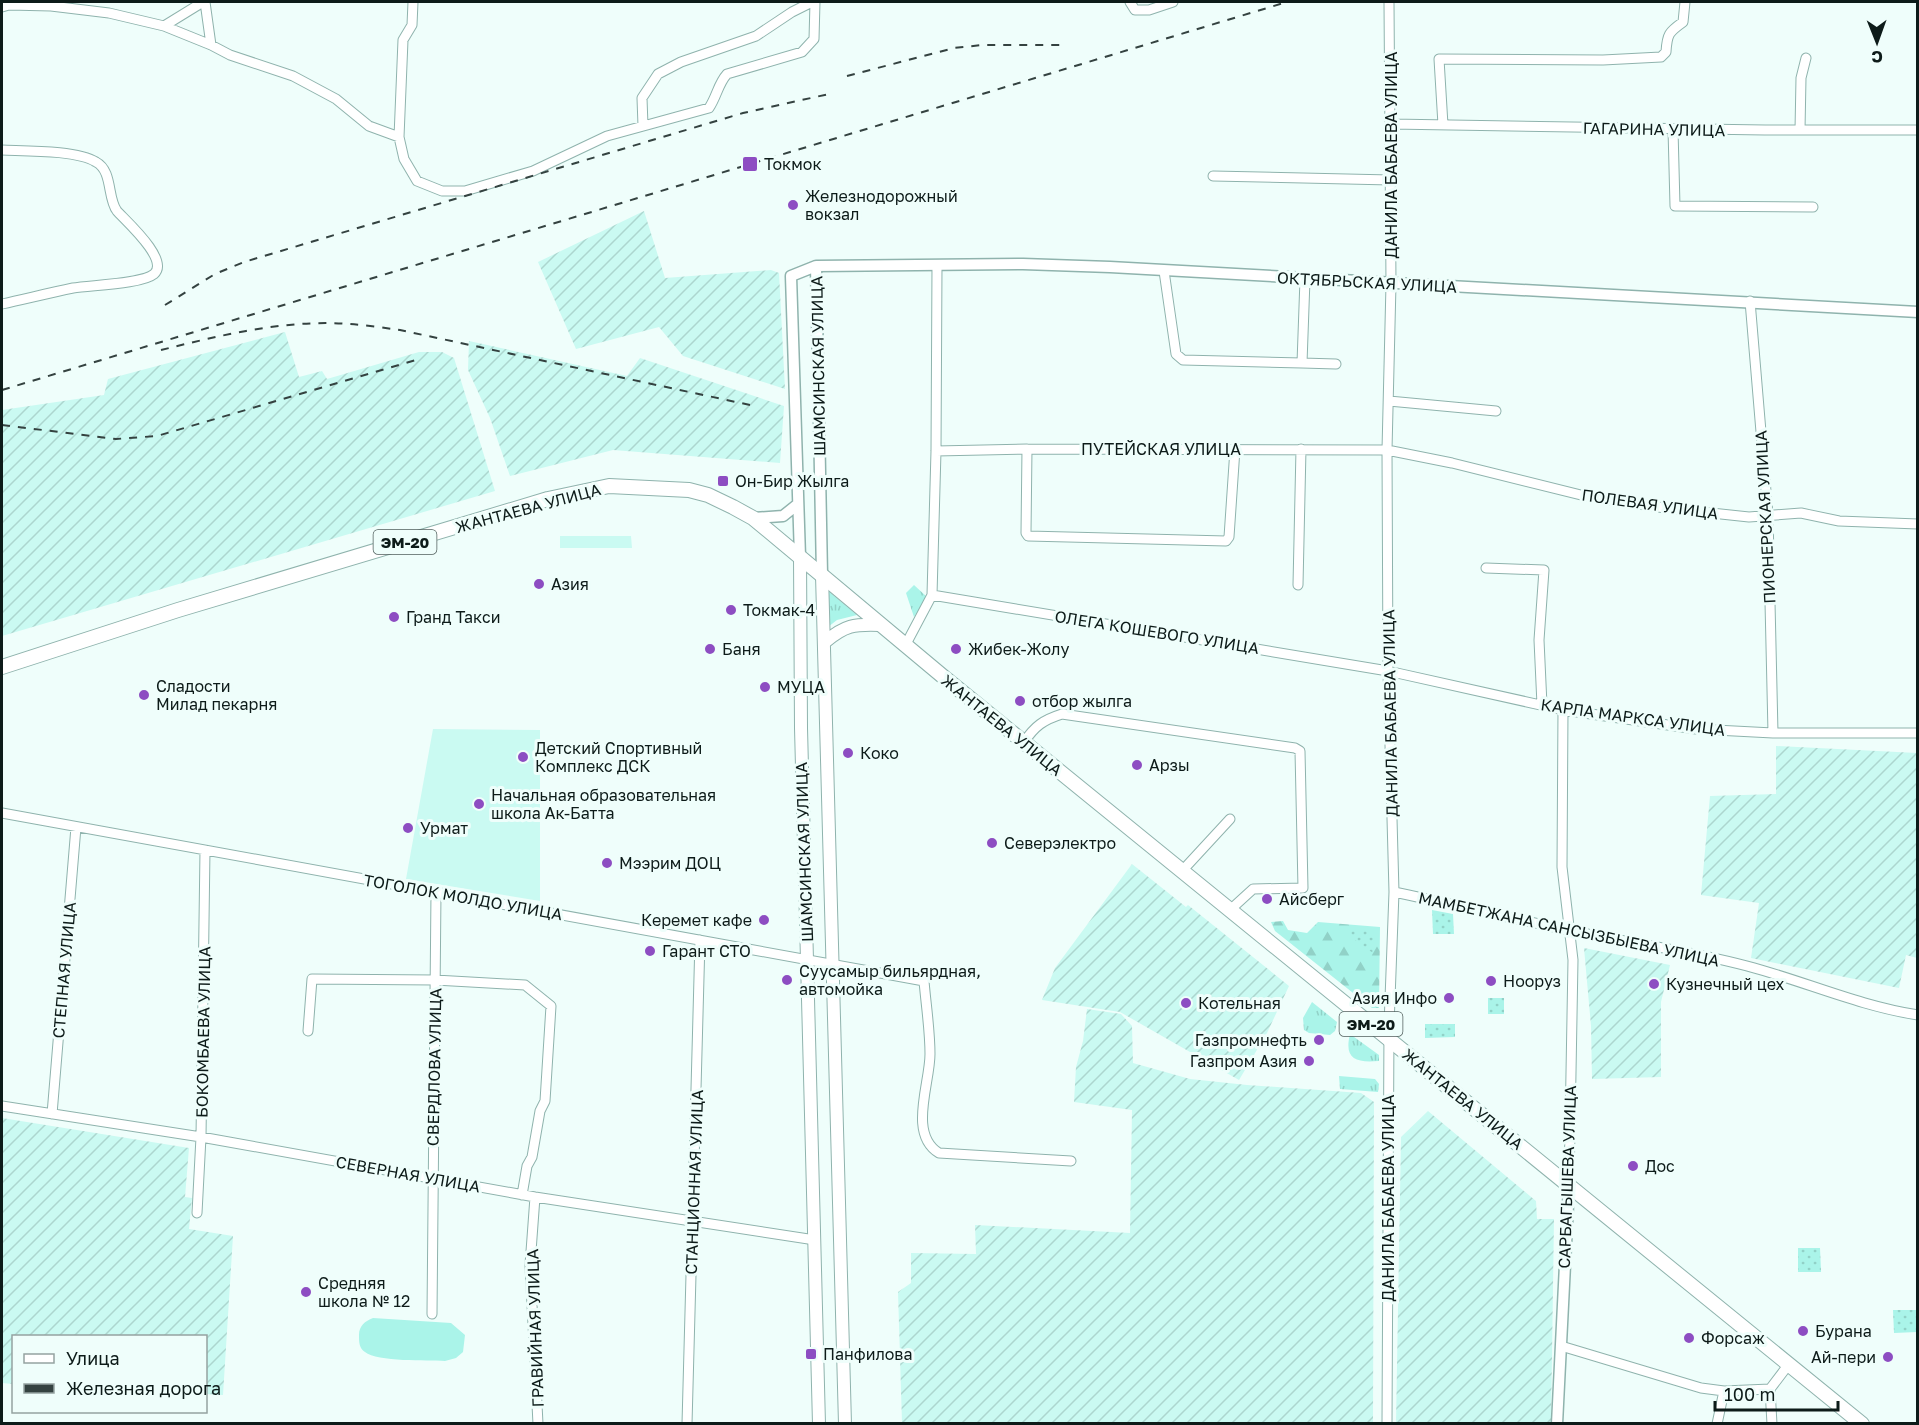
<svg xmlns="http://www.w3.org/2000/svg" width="1919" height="1425" font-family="'Golos Text',sans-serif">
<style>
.built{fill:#cafaf2}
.industrial{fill:url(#industrial-furrows)}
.grass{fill:url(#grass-tufts)}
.forest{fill:url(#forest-firs)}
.park{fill:url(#park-dots)}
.pitch{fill:#aaf4e9}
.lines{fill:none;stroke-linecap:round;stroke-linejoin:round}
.minor-casing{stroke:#8fb3ad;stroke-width:11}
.tertiary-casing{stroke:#8fb3ad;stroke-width:13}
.secondary-casing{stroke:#8fb3ad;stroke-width:14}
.primary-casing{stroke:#8fb3ad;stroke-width:16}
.minor{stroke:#fff;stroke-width:9}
.tertiary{stroke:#fff;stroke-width:10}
.secondary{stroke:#fff;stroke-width:12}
.primary{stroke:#fff;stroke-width:14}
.rail{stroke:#344240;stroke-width:2;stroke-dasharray:8 8;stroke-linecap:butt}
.poi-dot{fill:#8d4dc2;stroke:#effefb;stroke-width:2}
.labels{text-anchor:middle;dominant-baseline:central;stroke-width:6;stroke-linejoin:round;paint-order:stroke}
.shield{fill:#effefb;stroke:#515f5d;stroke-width:1.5}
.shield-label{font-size:15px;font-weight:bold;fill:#0d1b19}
.street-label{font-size:16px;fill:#0d1b19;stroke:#effefb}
.poi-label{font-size:16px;fill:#0d1b19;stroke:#effefb;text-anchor:start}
</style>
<defs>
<pattern id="industrial-furrows" width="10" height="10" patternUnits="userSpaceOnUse" patternTransform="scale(1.5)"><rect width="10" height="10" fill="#cafaf2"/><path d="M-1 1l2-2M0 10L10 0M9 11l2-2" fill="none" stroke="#acd6cf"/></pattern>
<pattern id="grass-tufts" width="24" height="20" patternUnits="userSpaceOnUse" patternTransform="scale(1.5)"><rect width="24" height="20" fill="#aaf4e9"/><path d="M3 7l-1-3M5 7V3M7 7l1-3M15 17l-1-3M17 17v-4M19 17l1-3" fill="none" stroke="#91d1c7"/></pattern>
<pattern id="forest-firs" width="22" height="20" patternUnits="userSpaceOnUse" patternTransform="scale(1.5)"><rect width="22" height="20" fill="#aaf4e9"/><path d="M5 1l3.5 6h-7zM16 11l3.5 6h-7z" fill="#91d1c7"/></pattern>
<pattern id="park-dots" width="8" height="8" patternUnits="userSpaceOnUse" patternTransform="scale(1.5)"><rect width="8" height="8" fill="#aaf4e9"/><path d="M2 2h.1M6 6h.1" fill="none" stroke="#91d1c7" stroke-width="1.8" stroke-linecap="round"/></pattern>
</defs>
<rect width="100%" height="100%" fill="#effefb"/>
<path class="built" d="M 560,536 L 631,536 L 632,548 L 560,548 Z
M 433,729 L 540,730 L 540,901 L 406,879 Z"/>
<path class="industrial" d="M 644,211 L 665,278 L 771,270 L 779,273 L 785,389 L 683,356 L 659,327 L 576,349 L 538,262 Z
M 285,332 L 299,377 L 322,371 L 327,379 L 419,352 L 442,352 L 454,358 L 495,491 L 2,636 L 2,410 L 104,395 L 108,379 Z
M 469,341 L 627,376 L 640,358 L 784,406 L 780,463 L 613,450 L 510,476 L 490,418 L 468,370 Z
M 1776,746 L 1917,753 L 1917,958 L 1906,955 L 1899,988 L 1751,958 L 1759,903 L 1701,895 L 1710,796 L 1776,794 Z
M 1132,864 L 1186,907 L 1188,905 L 1289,986 L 1267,1033 L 1239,1080 L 1120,1012 L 1042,1000 L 1055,968 Z
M 1584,948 L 1670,965 L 1661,1002 L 1661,1077 L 1592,1079 L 1591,1026 Z
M 1087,1009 L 1121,1014 L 1132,1026 L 1133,1063 L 1190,1079 L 1247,1085 L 1361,1093 L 1374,1102 L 1373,1423 L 902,1423 L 898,1292 L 911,1283 L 911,1253 L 976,1254 L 975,1225 L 1130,1233 L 1132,1110 L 1074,1102 L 1076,1067 L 1083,1041 Z
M 1428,1111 L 1536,1201 L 1537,1219 L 1554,1219 L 1551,1423 L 1396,1423 L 1401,1137 Z
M 2,1118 L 189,1148 L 185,1197 L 192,1198 L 189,1229 L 233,1236 L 223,1395 L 206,1394 L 206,1336 L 14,1336 L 13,1384 L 2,1383 Z"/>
<path class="grass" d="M 914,585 L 927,597 L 914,617 L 906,593 Z
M 827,590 L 857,615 L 837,620 L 828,627 Z
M 1312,1002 L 1337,1022 L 1335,1031 L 1330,1035 L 1309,1033 L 1304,1030 L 1303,1018 Z
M 1350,1034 L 1379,1055 L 1379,1061 C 1355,1063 1344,1059 1350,1034 Z
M 1339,1076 L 1375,1079 L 1379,1084 L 1378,1092 L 1340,1089 Z"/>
<path class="forest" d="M 1283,921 L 1288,930 L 1307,933 L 1318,922 L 1380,927 L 1379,1008 L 1372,1008 L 1275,931 L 1271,922 Z"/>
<path class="park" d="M 1432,910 L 1453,914 L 1454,934 L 1433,934 Z
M 1340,929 L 1374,931 L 1373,953 Z
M 1488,998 L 1504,998 L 1504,1014 L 1488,1014 Z
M 1425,1024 L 1455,1024 L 1455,1037 L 1425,1038 Z
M 1798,1248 L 1820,1248 L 1821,1272 L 1798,1272 Z
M 1893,1310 L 1917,1310 L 1917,1332 L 1894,1333 Z"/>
<path class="pitch" d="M 373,1318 L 451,1323 L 465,1335 L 463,1352 L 456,1358 L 445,1361 C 428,1360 377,1362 365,1352 C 359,1348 359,1342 359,1335 C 359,1326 365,1321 373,1318 Z"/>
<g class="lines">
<defs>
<path id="minor" d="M 205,2 L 211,45
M 413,2 L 412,25 L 403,40 L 399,137 L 404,159 L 417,181 L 442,191 L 465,191 L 533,171 L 607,136 L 709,108 C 717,96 718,84 727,74 L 802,52 L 814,39 L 815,2
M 1130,2 L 1135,10 L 1149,10 L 1173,2
M 2,7 L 9,5 L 51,6 L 109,13 L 164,26 L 211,45 L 230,55 L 293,76 L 336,99 L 369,126 L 399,137
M 164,26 L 203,2
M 1391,124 L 1765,130 L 1918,130
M 1443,125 L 1439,59 L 1603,60 L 1661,57 L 1666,52 C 1667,34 1669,32 1683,22 L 1685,2
M 643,126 L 642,98 L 658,74 L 681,62 L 756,36 L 792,12 L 812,2
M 1673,129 L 1675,206 L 1813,207
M 1800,130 L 1801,78 L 1806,58
M 2,150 C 26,151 77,150 96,162 C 113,171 107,198 117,211 C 126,221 170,260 154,274 C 142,284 91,285 73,288 C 49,293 25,299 2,304
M 1213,176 L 1391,180
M 1164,271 L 1176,354 L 1183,360 L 1302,363 L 1305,279
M 1750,301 L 1768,515 L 1773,733
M 1302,363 L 1336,364
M 1389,401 L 1496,411
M 1027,449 L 1026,533 L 1028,536 L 1226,541 L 1229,537 L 1235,449
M 936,451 L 1027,449 L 1387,450 L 1452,463 L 1585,496 L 1665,508 L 1749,517 L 1801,513 L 1839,521 L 1918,524
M 1486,568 L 1544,570 L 1539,640 L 1542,705
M 1298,585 L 1301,449
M 932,595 L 1388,671 L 1563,710 L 1696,729 L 1773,733 L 1918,733
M 905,646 L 932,595 L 936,451 L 937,266
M 1563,710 L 1562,867 L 1573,960 L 1569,1185
M 1024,742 C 1035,726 1043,720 1062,714 L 1295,748 L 1300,751 L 1303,888 L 1253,889 L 1230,910
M 2,813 L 924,981 C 926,1005 930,1030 930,1054 C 930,1084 908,1134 939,1153 L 1071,1161
M 1182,871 L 1230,819
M 1394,892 C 1452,904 1509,918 1568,930 C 1627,943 1688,950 1747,966 C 1804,981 1859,1006 1918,1015
M 308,1031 L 312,979 L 435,980 L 525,985 L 551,1006 L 545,1101 L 540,1111 L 532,1157 L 527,1166 L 522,1195
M 2,1106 L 201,1137 L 535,1197 L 815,1240
M 52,1114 L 76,827
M 535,1197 L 530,1265 L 538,1424
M 197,1213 L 201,1137 L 205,850
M 432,1314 L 436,892
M 1561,1346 L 1701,1388 L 1724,1391 L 1770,1389
M 687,1424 L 700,940
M 1387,1424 L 1389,1026 L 1394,892 L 1388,671 L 1387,450 L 1391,284 L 1389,2
M 1717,1424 L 1724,1391
M 1772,1424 L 1770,1389 L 1789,1364"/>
<path id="tertiary" d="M 816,266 L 822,575
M 753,518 L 783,516 L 798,504
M 800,557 L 791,276 L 816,266 L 1023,264 L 1110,267 L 1918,312
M 1557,1424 L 1569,1185"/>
<path id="secondary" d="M 800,557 L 801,728 L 819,1424
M 822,575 L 845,1424
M 825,642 C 845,625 854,624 880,625"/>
<path id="primary" d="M 2,667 L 178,610 L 548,499 L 609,486 L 689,490 L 708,495 L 733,507 L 753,518 L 770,532 L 946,679 L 1862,1424"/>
</defs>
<use href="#minor" class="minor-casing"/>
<use href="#tertiary" class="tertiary-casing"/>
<use href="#secondary" class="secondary-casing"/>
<use href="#primary" class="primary-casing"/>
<use href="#minor" class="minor"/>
<use href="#tertiary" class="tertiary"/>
<use href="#secondary" class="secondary"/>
<use href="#primary" class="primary"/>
<path class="rail" d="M 847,76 L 954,48 L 982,45 L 1064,45
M 165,305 L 215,274 L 244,262 L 743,113 L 829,94
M 161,350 C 222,335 286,319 350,324 C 366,325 384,328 400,330 L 750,405
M 2,390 L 1287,2
M 2,425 L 116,439 L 157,436 L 416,360"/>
</g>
<g class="poi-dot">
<rect x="742" y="156" width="16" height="16" rx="3"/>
<circle cx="793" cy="205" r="6"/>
<rect x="717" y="475" width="12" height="12" rx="3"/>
<circle cx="539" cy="584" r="6"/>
<circle cx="731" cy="610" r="6"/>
<circle cx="394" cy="617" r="6"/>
<circle cx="710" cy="649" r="6"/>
<circle cx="956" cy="649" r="6"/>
<circle cx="765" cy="687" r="6"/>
<circle cx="144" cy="695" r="6"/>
<circle cx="1020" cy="701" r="6"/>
<circle cx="848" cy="753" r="6"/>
<circle cx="523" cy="757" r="6"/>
<circle cx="1137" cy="765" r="6"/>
<circle cx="479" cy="804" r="6"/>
<circle cx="408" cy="828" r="6"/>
<circle cx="992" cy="843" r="6"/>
<circle cx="607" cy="863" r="6"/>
<circle cx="1267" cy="899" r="6"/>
<circle cx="764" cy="920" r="6"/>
<circle cx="650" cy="951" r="6"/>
<circle cx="787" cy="980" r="6"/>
<circle cx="1491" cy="981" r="6"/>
<circle cx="1654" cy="984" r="6"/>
<circle cx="1449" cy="998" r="6"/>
<circle cx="1186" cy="1003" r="6"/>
<circle cx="1319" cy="1040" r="6"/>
<circle cx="1309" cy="1061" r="6"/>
<circle cx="1633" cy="1166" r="6"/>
<circle cx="306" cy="1292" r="6"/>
<circle cx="1803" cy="1331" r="6"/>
<circle cx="1689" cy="1338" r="6"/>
<rect x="805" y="1348" width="12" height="12" rx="3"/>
<circle cx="1888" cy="1357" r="6"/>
</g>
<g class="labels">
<g class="shield">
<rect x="373.5" y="530" width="63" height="24" rx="4.5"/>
<rect x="1339.5" y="1012" width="63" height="24" rx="4.5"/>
</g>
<g class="shield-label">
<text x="405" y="542">ЭМ-20</text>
<text x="1371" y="1024">ЭМ-20</text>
</g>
<g class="street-label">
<text transform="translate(1654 129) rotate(1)">ГАГАРИНА УЛИЦА</text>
<text transform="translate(1391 155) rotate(-90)">ДАНИЛА БАБАЕВА УЛИЦА</text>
<text transform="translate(1367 282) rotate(3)">ОКТЯБРЬСКАЯ УЛИЦА</text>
<text transform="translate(818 366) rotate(-91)">ШАМСИНСКАЯ УЛИЦА</text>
<text x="1161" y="449">ПУТЕЙСКАЯ УЛИЦА</text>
<text transform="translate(1650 504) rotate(8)">ПОЛЕВАЯ УЛИЦА</text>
<text transform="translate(528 508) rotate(-15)">ЖАНТАЕВА УЛИЦА</text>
<text transform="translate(1765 517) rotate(-93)">ПИОНЕРСКАЯ УЛИЦА</text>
<text transform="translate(1157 632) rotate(9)">ОЛЕГА КОШЕВОГО УЛИЦА</text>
<text transform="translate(1390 713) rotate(-91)">ДАНИЛА БАБАЕВА УЛИЦА</text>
<text transform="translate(1633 717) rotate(8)">КАРЛА МАРКСА УЛИЦА</text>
<text transform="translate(1002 725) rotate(39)">ЖАНТАЕВА УЛИЦА</text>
<text transform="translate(804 852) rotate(-92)">ШАМСИНСКАЯ УЛИЦА</text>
<text transform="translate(463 897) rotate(10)">ТОГОЛОК МОЛДО УЛИЦА</text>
<text transform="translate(1569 929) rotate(12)">МАМБЕТЖАНА САНСЫЗБЫЕВА УЛИЦА</text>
<text transform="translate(64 970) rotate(-85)">СТЕПНАЯ УЛИЦА</text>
<text transform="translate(203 1032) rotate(-89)">БОКОМБАЕВА УЛИЦА</text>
<text transform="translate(434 1067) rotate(-89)">СВЕРДЛОВА УЛИЦА</text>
<text transform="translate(1463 1099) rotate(39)">ЖАНТАЕВА УЛИЦА</text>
<text transform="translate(408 1174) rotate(10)">СЕВЕРНАЯ УЛИЦА</text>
<text transform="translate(1567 1177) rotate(-88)">САРБАГЫШЕВА УЛИЦА</text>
<text transform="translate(694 1182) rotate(-88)">СТАНЦИОННАЯ УЛИЦА</text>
<text transform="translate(1388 1198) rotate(-90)">ДАНИЛА БАБАЕВА УЛИЦА</text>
<text transform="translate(535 1328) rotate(-92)">ГРАВИЙНАЯ УЛИЦА</text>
</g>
<g class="poi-label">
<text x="764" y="164">Токмок</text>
<text x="805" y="196">Железнодорожный<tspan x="805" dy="18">вокзал</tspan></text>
<text x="735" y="481">Он-Бир Жылга</text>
<text x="551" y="584">Азия</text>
<text x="743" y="610">Токмак-4</text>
<text x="406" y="617">Гранд Такси</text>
<text x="722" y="649">Баня</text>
<text x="968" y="649">Жибек-Жолу</text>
<text x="156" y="686">Сладости<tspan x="156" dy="18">Милад пекарня</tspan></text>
<text x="777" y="687">МУЦА</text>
<text x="1032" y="701">отбор жылга</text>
<text x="535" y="748">Детский Спортивный<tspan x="535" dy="18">Комплекс ДСК</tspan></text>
<text x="860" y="753">Коко</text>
<text x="1149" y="765">Арзы</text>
<text x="491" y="795">Начальная образовательная<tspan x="491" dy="18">школа Ак-Батта</tspan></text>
<text x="420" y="828">Урмат</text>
<text x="1004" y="843">Северэлектро</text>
<text x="619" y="863">Мээрим ДОЦ</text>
<text x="1279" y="899">Айсберг</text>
<text x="752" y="920" text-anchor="end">Керемет кафе</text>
<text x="662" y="951">Гарант СТО</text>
<text x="799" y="971">Суусамыр бильярдная,<tspan x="799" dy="18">автомойка</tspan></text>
<text x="1503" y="981">Нооруз</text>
<text x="1666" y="984">Кузнечный цех</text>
<text x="1437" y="998" text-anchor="end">Азия Инфо</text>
<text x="1198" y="1003">Котельная</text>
<text x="1307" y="1040" text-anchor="end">Газпромнефть</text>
<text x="1297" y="1061" text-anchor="end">Газпром Азия</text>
<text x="1645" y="1166">Дос</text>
<text x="318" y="1283">Средняя<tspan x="318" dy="18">школа № 12</tspan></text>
<text x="1815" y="1331">Бурана</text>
<text x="1701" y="1338">Форсаж</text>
<text x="823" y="1354">Панфилова</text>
<text x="1876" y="1357" text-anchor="end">Ай-пери</text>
</g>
</g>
<rect width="1919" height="1425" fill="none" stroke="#0d1b19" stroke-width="6"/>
<rect x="12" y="1335" width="195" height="78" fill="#effefb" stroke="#95a3a1" stroke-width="1.5"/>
<rect x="24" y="1354" width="30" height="9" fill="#ffffff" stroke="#95a3a1" stroke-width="1.5"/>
<text x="66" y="1365" font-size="18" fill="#0d1b19">Улица</text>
<rect x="24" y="1384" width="30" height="9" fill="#344240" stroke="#95a3a1" stroke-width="1.5"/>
<text x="66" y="1395" font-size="18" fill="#0d1b19">Железная дорога</text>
<g transform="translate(1877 42) rotate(179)" stroke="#effefb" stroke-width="4.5" paint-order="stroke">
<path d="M0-4.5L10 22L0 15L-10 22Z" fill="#0d1b19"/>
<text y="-9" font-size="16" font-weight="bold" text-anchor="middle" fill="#0d1b19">С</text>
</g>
<path d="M1715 1401v9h123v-9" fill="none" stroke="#0d1b19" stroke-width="3"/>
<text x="1724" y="1401" font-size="18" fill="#0d1b19" stroke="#effefb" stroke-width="4.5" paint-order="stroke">100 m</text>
</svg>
